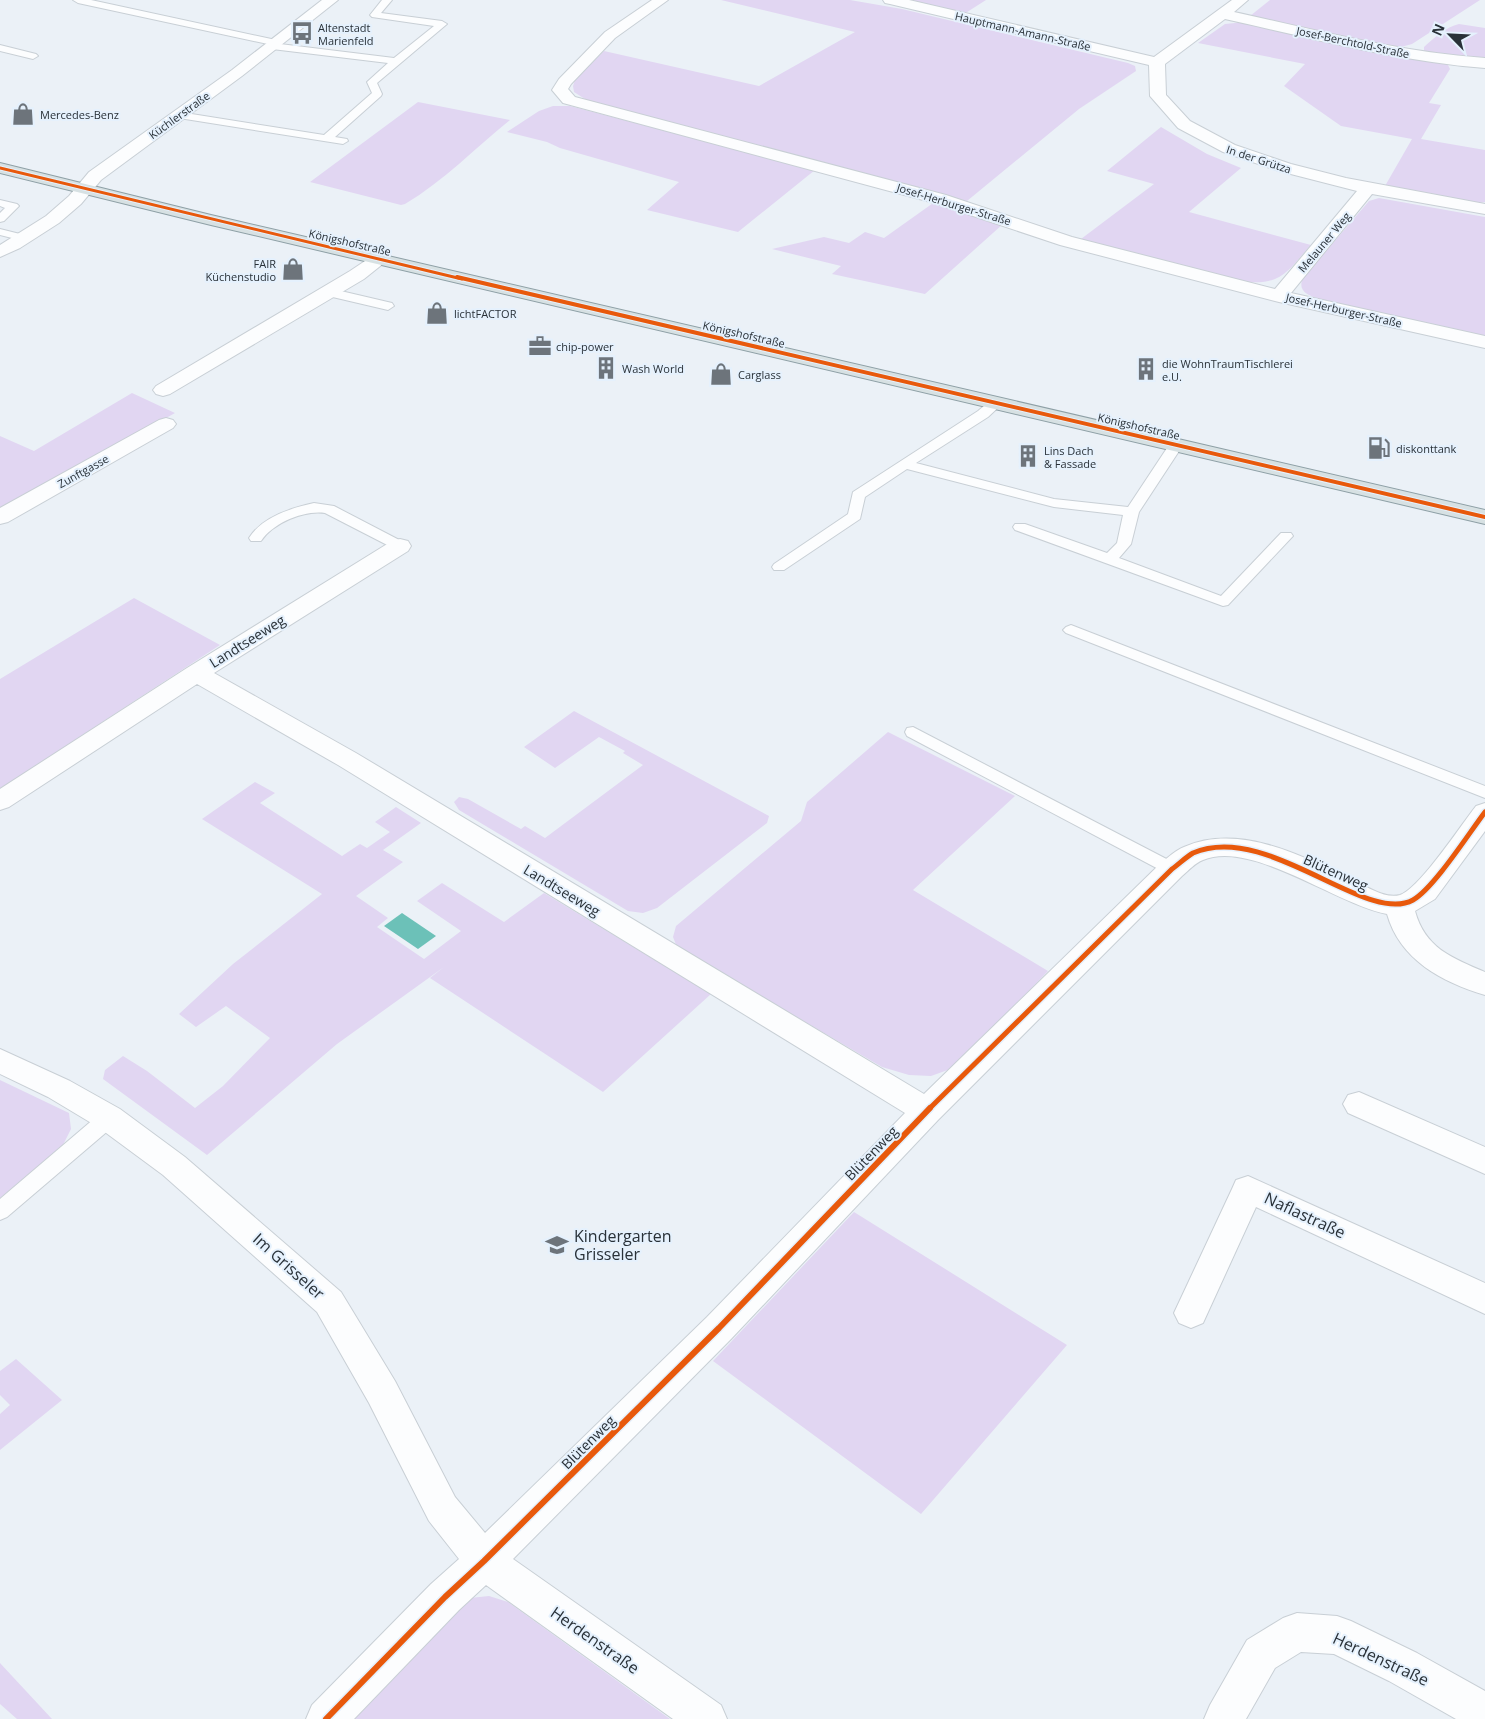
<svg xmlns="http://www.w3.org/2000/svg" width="1485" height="1719" font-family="'Open Sans',sans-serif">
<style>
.green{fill:#e1d6f2}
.water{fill:#6cc1b8}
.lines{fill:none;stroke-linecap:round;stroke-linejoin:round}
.lane-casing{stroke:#c8cfd5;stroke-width:2}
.street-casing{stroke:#c8cfd5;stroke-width:2}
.primary-casing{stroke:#8ea0a6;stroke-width:2}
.lane{fill:#fcfdfe;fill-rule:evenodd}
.street{fill:#fcfdfe;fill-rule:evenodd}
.primary{fill:#d7e1e3;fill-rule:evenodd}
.cycleway-far3-casing{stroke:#e5f1fd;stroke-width:5}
.cycleway-far2-casing{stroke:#e5f1fd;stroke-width:6}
.cycleway-far1-casing{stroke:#e5f1fd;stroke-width:8}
.cycleway-casing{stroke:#e5f1fd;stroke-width:9}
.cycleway-far3{stroke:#e8590c;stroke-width:3}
.cycleway-far2{stroke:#e8590c;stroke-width:4}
.cycleway-far1{stroke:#e8590c;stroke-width:5}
.cycleway{stroke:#e8590c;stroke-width:6}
.labels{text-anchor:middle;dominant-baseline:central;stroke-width:4;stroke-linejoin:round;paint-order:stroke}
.far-poi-label{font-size:11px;fill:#293138;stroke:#e5f1fd;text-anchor:start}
.far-street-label{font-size:11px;fill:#293138;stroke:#e5f1fd}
.street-label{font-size:14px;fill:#293138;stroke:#e5f1fd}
.near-street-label{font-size:16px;fill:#293138;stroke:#e5f1fd}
.near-poi-label{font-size:16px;fill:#293138;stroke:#e5f1fd;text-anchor:start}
</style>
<rect width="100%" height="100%" fill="#ebf1f7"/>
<path class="green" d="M 721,0 L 850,0 L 902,9 L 1128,63 L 1135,66 L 1136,71 L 1079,109 L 967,201 L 588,101 L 574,92 L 573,86 L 575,80 L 604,51 L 759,86 L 855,32 Z
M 900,0 L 986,0 L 964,14 Z
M 1270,0 L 1480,0 L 1412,44 L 1397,48 L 1250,16 Z
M 1245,22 L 1447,63 L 1450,69 L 1429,103 L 1441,105 L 1421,139 L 1485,150 L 1485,202 L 1480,203 L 1385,186 L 1412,139 L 1341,126 L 1284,86 L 1305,64 L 1198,43 L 1225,24 Z
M 1459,24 L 1485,28 L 1485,59 L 1424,52 L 1424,47 C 1434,38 1446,27 1459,24 Z
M 418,102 L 510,120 C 475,148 444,181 405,204 L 401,205 L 310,182 Z
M 553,106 L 570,106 L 815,170 L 738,232 L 647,210 L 679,182 L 560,148 L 547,142 L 507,132 L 539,111 Z
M 1161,127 L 1207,154 L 1241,168 L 1189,212 L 1311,245 C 1289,269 1283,285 1247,282 L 1081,239 L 1154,184 L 1107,171 Z
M 1379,198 L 1485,217 L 1485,336 L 1319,299 C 1308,295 1297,291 1303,278 L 1369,201 Z
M 936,201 L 1003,224 L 925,294 L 832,274 L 841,266 L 772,249 L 824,237 L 849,243 L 865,232 L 884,238 Z
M 132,393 L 175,413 L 0,512 L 0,436 L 34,451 Z
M 134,598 L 220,645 L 0,789 L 0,679 Z
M 574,711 L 769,816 L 767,823 L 657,908 L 643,913 L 628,911 L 459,810 L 454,802 L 459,797 L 468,799 L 521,829 L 525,826 L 545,838 L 643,765 L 623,753 L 625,751 L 599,737 L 555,768 L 524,747 Z
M 888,732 L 1015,796 L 913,890 L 1048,971 L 956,1067 L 931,1076 L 909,1075 L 882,1067 L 677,947 L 673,937 L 676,926 L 801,821 L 807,802 Z
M 255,782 L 275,793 L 260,803 L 342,856 L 360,844 L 367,848 L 390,832 L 375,822 L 396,807 L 421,823 L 383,850 L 403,862 L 356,896 L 388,918 L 377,927 L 424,959 L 461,931 L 417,901 L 442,883 L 504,922 L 544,893 L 711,994 L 603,1092 L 430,978 L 444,967 L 337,1044 L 207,1155 L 103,1079 L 105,1070 L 123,1056 L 147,1071 L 195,1108 L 223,1086 L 270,1038 L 226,1006 L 196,1027 L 179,1014 L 233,964 L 322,894 L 202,819 Z
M 0,1080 L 69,1113 L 71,1129 L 63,1145 L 0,1198 Z
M 854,1212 L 1067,1345 L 921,1514 L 713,1361 Z
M 16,1359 L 62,1400 L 0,1450 L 0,1414 L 10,1405 L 0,1395 L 0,1371 Z
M 489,1596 L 508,1602 L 670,1719 L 353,1719 L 470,1598 Z
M 0,1663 L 52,1719 L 17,1719 L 0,1704 Z"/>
<path class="water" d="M 402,913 L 436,936 L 418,949 L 384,926 Z"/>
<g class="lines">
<defs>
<path id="lane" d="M 73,0 L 91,0 L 276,40 L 279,41 L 280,44 L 394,58 L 434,26 L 372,17 L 370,15 L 382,0 L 392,0 L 381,13 L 442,21 L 447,24 L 377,83 L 382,94 L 381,96 L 335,137 L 347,139 L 348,141 L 343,144 L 179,118 L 174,115 L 179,112 L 324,135 L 372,93 L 367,82 L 388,63 L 272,49 L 269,48 L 268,44 L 78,3 Z
M 0,45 L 36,54 L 38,56 L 33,59 L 0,51 Z
M 0,200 L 17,204 L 19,206 L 4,221 L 0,222 L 0,213 L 5,208 L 0,206 Z
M 0,229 L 28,236 L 30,238 L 24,241 L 0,235 Z
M 328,288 L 392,303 L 394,306 L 388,310 L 324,295 L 322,292 Z
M 996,399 L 1003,403 L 988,417 L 916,463 L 1054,499 L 1128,507 L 1171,442 L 1181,442 L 1183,445 L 1139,512 L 1131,544 L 1119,558 L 1221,596 L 1281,533 L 1291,533 L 1293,536 L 1228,605 L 1223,606 L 1015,530 L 1013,527 L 1015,524 L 1025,524 L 1107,553 L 1117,543 L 1123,515 L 1054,507 L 907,469 L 865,497 L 860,519 L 784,570 L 774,570 L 772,567 L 774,564 L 848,514 L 853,492 L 978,411 L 991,400 Z
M 314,503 L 334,506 L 405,543 L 407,546 L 405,549 L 395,549 L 325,513 C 304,510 273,523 261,541 L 251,541 L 249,538 C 262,517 291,508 314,503 Z
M 1071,625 L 1485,786 L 1485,798 L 1066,633 L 1063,630 L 1066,627 Z
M 913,727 L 1178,865 L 1181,869 L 1178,873 L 1172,875 L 1166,873 L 907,736 L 905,732 L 907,728 Z
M 109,1110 L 116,1112 L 119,1118 L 116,1124 L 7,1217 L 0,1220 L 0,1199 L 102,1112 Z"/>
<path id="street" d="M 322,0 L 338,0 L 242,76 L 101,180 L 81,204 L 59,223 L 20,248 L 0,257 L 0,245 L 46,216 L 69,196 L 89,172 L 232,70 Z
M 652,0 L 668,0 L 615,38 L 571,84 L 568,89 L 575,97 L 946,195 L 1072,237 L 1275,289 L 1357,191 L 1279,171 L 1223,152 L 1178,128 L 1150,96 L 1149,65 L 890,4 L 885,3 L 883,0 L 909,0 L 1154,57 L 1232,0 L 1248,0 L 1234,12 C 1317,30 1399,52 1485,58 L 1485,68 C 1396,61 1311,38 1225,19 L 1165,64 L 1166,95 L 1190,121 L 1235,145 L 1291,164 L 1346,178 L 1485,204 L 1485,214 L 1372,194 L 1291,293 L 1485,336 L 1485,348 L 1279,302 L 1060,245 L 934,203 L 563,103 L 552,90 L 559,79 L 605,32 Z
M 380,254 L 386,255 L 389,259 L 364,279 L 170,394 L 163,396 L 156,394 L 153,390 L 156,386 L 350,271 L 374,255 Z
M 166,418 L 173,420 L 176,424 L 173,428 L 8,522 L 0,524 L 0,508 L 159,420 Z
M 400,539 L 408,541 L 411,546 L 408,551 L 214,673 L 356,753 L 924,1094 L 1162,862 C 1169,857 1176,850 1184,847 C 1241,822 1306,858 1357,882 C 1369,888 1386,899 1400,895 C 1420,888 1461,825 1476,806 L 1485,803 L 1485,831 L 1435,899 L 1415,911 C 1425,948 1452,958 1485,972 L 1485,995 C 1442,982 1400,960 1387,914 C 1337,905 1251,839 1203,860 C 1195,863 1189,870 1182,876 L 938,1120 L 731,1339 L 513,1559 L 721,1705 L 727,1719 L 673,1719 L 486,1585 L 459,1610 L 354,1719 L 306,1719 L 312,1705 L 431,1584 L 459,1559 L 429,1521 L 369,1403 L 317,1312 L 163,1175 L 98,1127 L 48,1097 L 0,1074 L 0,1049 L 70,1081 L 120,1109 L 185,1157 L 341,1292 L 395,1381 L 455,1497 L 485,1533 L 707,1317 L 905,1113 L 338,765 L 197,684 L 9,807 L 0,810 L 0,789 L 187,668 L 392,541 Z
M 1359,1092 L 1485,1147 L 1485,1174 L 1348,1113 L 1343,1104 L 1348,1095 Z
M 1248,1176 L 1485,1283 L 1485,1314 L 1256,1207 L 1203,1323 L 1191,1328 L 1179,1323 L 1174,1313 L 1232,1189 L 1236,1180 Z
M 1297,1613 L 1337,1616 L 1351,1621 L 1417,1653 L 1485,1691 L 1485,1719 L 1456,1719 L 1389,1681 L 1334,1654 L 1301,1652 L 1275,1668 L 1246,1719 L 1204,1719 L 1210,1705 L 1247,1640 L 1283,1618 Z"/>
<path id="primary" d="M 0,163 L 211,215 L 1485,510 L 1485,524 L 211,225 L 0,173 Z"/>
</defs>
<use href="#lane" class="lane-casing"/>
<use href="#street" class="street-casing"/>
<use href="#primary" class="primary-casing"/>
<use href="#lane" class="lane"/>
<use href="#street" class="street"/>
<use href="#primary" class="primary"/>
<defs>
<path id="cycleway-far3" d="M 0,168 L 462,279"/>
<path id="cycleway-far2" d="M 457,277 L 1485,517"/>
<path id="cycleway-far1" d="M 929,1109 L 1172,869 C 1179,864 1186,857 1193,853 C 1267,821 1366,926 1413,900 C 1434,888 1469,833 1485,812"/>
<path id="cycleway" d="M 326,1719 L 445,1597 L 484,1561 L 719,1328 L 930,1108"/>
</defs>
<use href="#cycleway-far3" class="cycleway-far3-casing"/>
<use href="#cycleway-far2" class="cycleway-far2-casing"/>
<use href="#cycleway-far1" class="cycleway-far1-casing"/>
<use href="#cycleway" class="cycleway-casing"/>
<use href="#cycleway-far3" class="cycleway-far3"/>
<use href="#cycleway-far2" class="cycleway-far2"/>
<use href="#cycleway-far1" class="cycleway-far1"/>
<use href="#cycleway" class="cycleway"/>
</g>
<defs>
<symbol id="bus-bare" viewBox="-9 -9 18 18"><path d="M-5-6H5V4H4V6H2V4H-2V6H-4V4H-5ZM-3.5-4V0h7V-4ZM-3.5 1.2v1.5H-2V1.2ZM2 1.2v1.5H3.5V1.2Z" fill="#6d747b" stroke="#e5f1fd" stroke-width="2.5" paint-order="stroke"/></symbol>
<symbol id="shop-bare" viewBox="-9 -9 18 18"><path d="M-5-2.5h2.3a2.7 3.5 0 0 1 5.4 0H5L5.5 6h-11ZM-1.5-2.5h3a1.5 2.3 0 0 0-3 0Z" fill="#6d747b" stroke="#e5f1fd" stroke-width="2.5" paint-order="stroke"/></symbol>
<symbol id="office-bare" viewBox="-9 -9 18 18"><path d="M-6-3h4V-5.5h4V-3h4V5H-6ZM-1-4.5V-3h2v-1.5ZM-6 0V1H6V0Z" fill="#6d747b" stroke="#e5f1fd" stroke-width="2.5" paint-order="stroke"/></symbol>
<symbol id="building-bare" viewBox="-9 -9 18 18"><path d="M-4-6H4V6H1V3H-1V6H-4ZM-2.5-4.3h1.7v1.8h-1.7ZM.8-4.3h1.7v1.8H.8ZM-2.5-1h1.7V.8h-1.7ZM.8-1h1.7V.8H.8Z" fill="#6d747b" stroke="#e5f1fd" stroke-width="2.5" paint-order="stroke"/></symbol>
<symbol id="fuel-bare" viewBox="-9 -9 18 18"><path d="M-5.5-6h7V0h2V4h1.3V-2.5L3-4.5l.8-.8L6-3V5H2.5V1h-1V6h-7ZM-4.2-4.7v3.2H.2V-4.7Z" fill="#6d747b" stroke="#e5f1fd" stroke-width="2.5" paint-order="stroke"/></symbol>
<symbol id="school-bare" viewBox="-9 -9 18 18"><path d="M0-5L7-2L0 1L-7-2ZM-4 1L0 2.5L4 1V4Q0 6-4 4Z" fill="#6d747b" stroke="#e5f1fd" stroke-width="2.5" paint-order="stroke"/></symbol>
</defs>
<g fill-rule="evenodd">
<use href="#bus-bare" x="286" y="17" width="32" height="32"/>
<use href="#shop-bare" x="7" y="98" width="32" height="32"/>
<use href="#shop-bare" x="277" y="253" width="32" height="32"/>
<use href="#shop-bare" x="421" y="297" width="32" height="32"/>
<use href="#office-bare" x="524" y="330" width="32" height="32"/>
<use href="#building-bare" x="590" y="352" width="32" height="32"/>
<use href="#building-bare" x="1130" y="353" width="32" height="32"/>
<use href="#shop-bare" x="705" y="358" width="32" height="32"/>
<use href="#fuel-bare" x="1363" y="432" width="32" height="32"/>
<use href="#building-bare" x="1012" y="440" width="32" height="32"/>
<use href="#school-bare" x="541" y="1229" width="32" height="32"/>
</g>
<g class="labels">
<g class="far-poi-label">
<text x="318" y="27">Altenstadt<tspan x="318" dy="13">Marienfeld</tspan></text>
<text x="40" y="114">Mercedes-Benz</text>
<text x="276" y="263" text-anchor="end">FAIR<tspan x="276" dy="13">Küchenstudio</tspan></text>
<text x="454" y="313">lichtFACTOR</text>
<text x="556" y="346">chip-power</text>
<text x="1162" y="363">die WohnTraumTischlerei<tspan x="1162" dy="13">e.U.</tspan></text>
<text x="622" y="368">Wash World</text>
<text x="738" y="374">Carglass</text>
<text x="1396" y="448">diskonttank</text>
<text x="1044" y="450">Lins Dach<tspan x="1044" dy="13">&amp; Fassade</tspan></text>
</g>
<g class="far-street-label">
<text transform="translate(1023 31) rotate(13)">Hauptmann-Amann-Straße</text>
<text transform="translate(1353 42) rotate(12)">Josef-Berchtold-Straße</text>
<text transform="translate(179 115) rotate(-36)">Küchlerstraße</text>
<text transform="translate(1259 159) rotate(18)">In der Grütza</text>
<text transform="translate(954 204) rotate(17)">Josef-Herburger-Straße</text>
<text transform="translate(350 242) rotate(13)">Königshofstraße</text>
<text transform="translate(1324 242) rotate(-50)">Melauner Weg</text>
<text transform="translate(1344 310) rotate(13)">Josef-Herburger-Straße</text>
<text transform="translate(744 334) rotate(13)">Königshofstraße</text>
<text transform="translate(1139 426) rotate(13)">Königshofstraße</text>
<text transform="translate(83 471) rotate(-29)">Zunftgasse</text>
</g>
<g class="street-label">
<text transform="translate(247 641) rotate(-32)">Landtseeweg</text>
<text transform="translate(1336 872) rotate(24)">Blütenweg</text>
<text transform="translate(562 890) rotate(31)">Landtseeweg</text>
<text transform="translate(871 1153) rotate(-46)">Blütenweg</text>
<text transform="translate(588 1442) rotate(-45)">Blütenweg</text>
</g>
<g class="near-street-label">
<text transform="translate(1305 1215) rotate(25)">Naflastraße</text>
<text transform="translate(289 1266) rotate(42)">Im Grisseler</text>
<text transform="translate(595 1640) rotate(35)">Herdenstraße</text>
<text transform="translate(1381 1659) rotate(25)">Herdenstraße</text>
</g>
<g class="near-poi-label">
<text x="574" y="1236">Kindergarten<tspan x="574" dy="18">Grisseler</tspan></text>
</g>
</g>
<g transform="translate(1450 35) rotate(294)" stroke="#e5f1fd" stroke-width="4" paint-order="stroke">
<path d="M0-4L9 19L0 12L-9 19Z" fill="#293138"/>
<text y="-8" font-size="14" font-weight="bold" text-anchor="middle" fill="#293138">N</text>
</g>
</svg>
